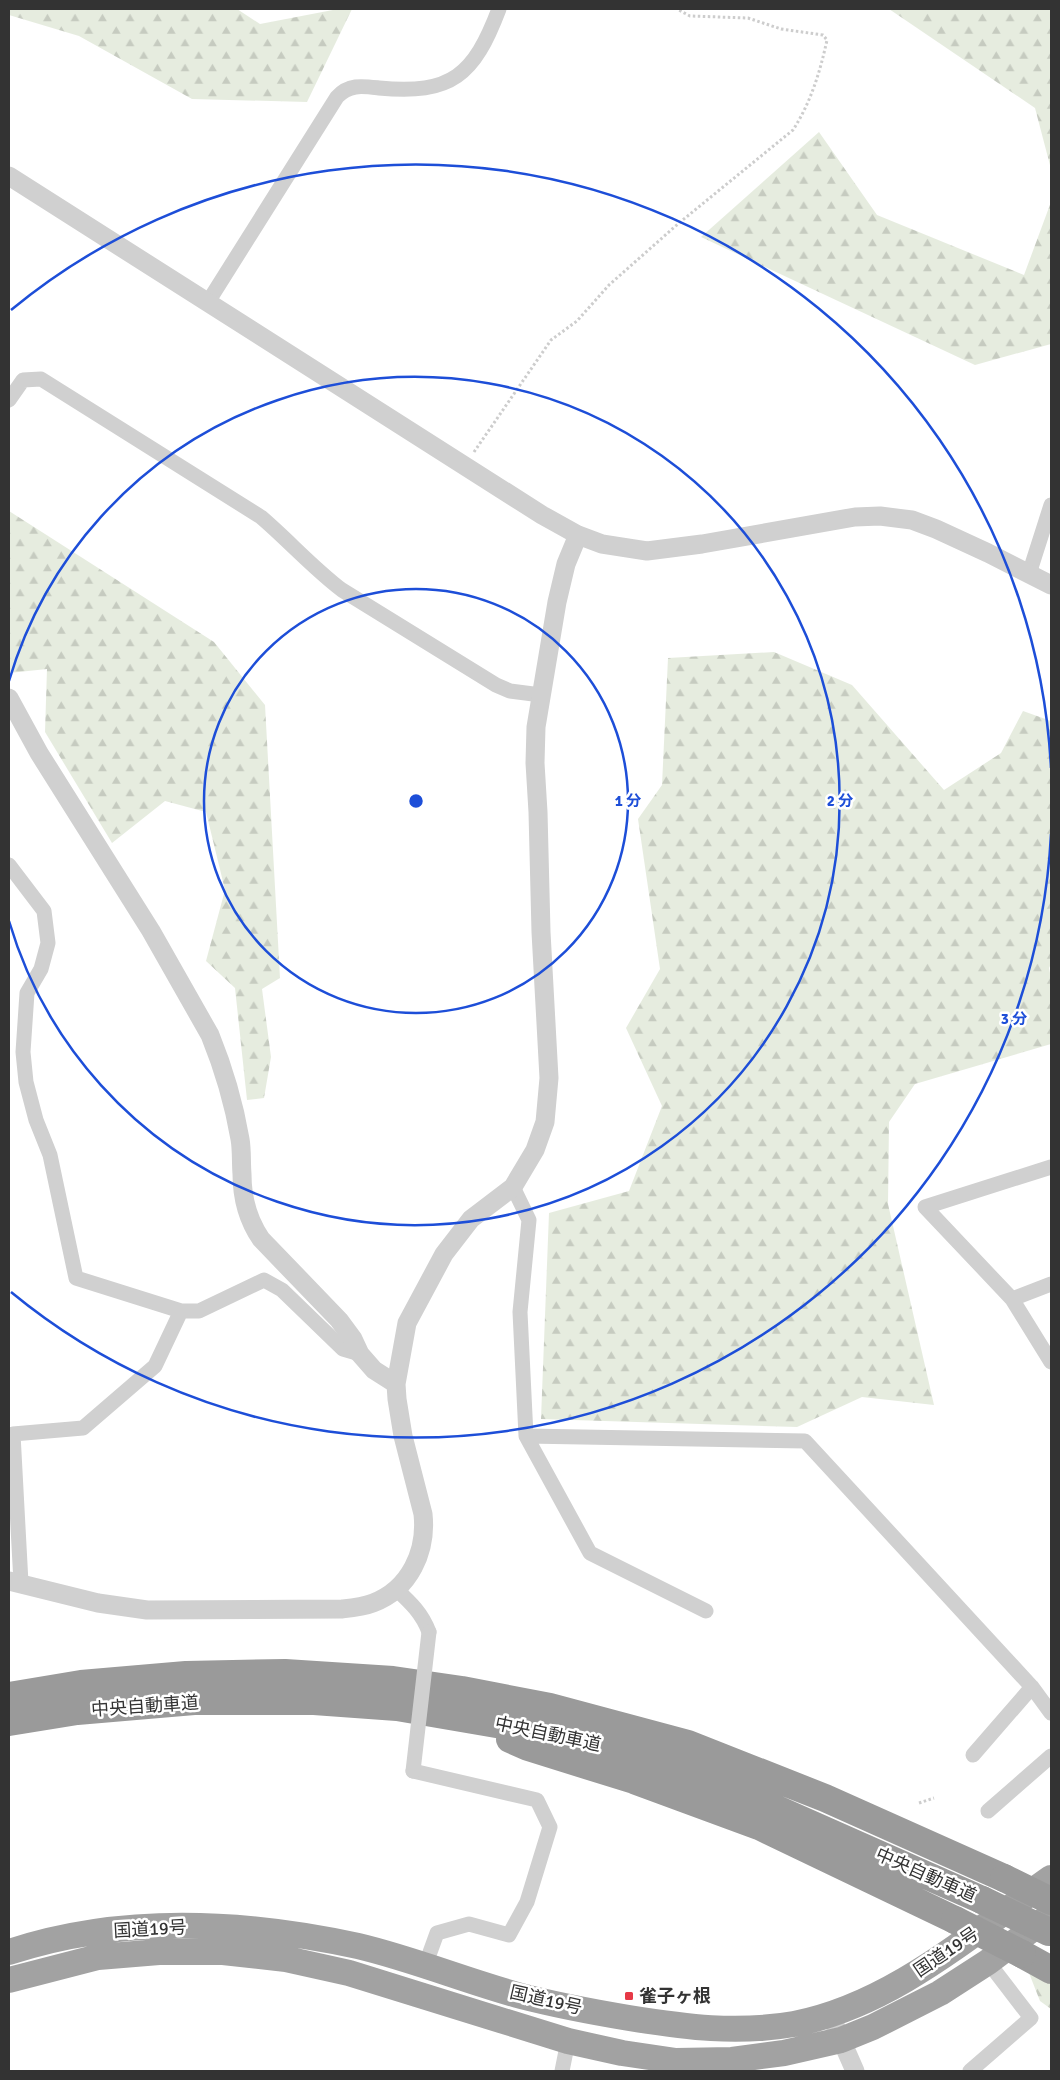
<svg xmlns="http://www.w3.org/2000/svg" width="1060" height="2080" font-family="Signika,'Noto Sans JP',sans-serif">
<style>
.forest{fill:url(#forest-firs)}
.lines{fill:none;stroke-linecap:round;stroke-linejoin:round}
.path{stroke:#cdcdcd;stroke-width:3;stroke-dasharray:2.5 2.5;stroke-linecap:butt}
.minor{stroke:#d0d0d0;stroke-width:15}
.tertiary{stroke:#d0d0d0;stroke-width:19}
.trunk{stroke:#a2a2a2;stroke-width:26}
.motorway{stroke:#9a9a9a;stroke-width:28}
.minor-bridge{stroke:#d0d0d0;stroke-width:15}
.motorway-bridge{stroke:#9a9a9a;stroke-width:28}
.ring{fill:none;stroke:#1d4ed8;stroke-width:2.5}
.poi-dot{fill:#e63946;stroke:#fff;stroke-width:2}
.labels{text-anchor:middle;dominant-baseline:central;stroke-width:5;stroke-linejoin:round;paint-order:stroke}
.street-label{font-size:18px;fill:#333;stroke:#fff}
.poi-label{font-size:18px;font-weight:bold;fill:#333;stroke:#fff;text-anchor:start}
.centre{fill:#1d4ed8;stroke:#fff;stroke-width:2.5}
.ring-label{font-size:15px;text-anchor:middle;font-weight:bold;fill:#1d4ed8;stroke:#fff;stroke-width:5;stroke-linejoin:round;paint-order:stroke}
</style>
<defs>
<pattern id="forest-firs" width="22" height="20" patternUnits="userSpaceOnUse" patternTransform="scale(1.25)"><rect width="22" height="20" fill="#e6ecdf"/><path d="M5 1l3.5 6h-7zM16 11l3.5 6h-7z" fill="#c6cbc0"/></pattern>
</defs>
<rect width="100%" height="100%" fill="#fff"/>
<path class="forest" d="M 9,9 L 237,9 L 260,24 L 338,9 L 352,9 L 307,102 L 192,99 L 79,36 L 9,15 Z
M 889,9 L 1051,9 L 1051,169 L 1035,108 Z
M 819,132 L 877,215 L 1024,275 L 1051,202 L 1051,344 L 975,365 L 701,237 Z
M 9,511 L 214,642 L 265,705 L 280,978 L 262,989 L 271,1057 L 264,1098 L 247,1100 L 235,988 L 206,961 L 225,890 L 206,812 L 165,801 L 112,843 L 45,732 L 47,669 L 9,673 Z
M 774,652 L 852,685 L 944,790 L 1001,753 L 1023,711 L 1051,721 L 1051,964 L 1049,968 L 1051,978 L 1051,1044 L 915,1084 L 889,1122 L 888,1204 L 934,1405 L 862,1397 L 797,1427 L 541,1419 L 549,1213 L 629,1191 L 662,1106 L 626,1028 L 660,969 L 638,819 L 662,785 L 668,658 Z
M 1029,1973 L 1051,1984 L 1051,2009 L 1040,2001 Z"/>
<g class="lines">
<path class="path" d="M 474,452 L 551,340 L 577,321 L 609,285 L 679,223 L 793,130 C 811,102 820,72 827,40 L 823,35 L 781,29 L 748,18 L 690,16 L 677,9
M 919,1803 L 934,1798"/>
<path class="minor" d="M 208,302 L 337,97 C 349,84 362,86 379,88 C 452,95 474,75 499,9
M 9,400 L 23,380 L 41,379 L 261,517 C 289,541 313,568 342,590 L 496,685 L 510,691 L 541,695
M 1029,574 L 1051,505
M 9,865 L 44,911 L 48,943 L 41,969 L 27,993 L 23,1052 L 26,1082 L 36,1120 L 50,1155 L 76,1278 L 181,1311 L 199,1311 L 264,1280 L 282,1290 L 343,1349 L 360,1354
M 513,1187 L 529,1220 L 520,1312 L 526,1436 L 590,1553 L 706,1611
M 1051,1284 L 1012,1299 L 1051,1362
M 1012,1299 L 925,1207 L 1051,1167
M 526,1436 L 805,1441 L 1032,1687
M 21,1583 L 13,1434 L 83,1428 L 155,1366 L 181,1311
M 396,1589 C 410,1602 422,1613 429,1632
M 973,1755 L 1032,1687 L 1051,1713
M 413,1771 L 537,1800 L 550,1827 L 527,1902 L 509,1935 L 469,1924 L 437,1933 L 425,1966
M 988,1811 L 1051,1756
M 562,2071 L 568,2041
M 970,2071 L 1031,2018 L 988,1962"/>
<path class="tertiary" d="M 9,176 L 542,515 L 578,535 L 602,544 L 647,551 L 702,544 L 855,517 L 880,516 L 912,520 L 936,529 L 988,553 L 1051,585
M 9,698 L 39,753 L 151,931 L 210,1035 C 223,1067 234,1104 240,1139 C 242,1150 241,1162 242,1174 C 242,1197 248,1220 261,1239 L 339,1320 L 353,1339 L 360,1354 L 374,1370 L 396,1384
M 9,1581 L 98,1603 L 147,1610 L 342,1609 C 352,1608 363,1607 373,1603 C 410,1589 427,1551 423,1514 L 403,1436 L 397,1399 L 396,1384 L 407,1323 L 444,1254 L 471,1219 L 513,1187 L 535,1150 L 545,1122 L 549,1078 L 541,932 L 538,812 L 535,763 L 536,727 L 557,602 L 566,564 L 578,535
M 830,2014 L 855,2071"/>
<path class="trunk" d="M 9,1952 C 121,1915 243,1921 358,1946 C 413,1959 466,1981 521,1996 C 556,2005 593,2012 629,2018 C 686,2027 736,2034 794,2024 C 892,2005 971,1934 1051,1878
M 9,1980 L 98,1957 L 159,1952 L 223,1952 L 286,1959 L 349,1973 L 568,2041 L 622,2053 L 676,2061 L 732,2060 L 784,2053 L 841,2040 L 873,2027 L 940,1993 L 988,1962 L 1051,1915"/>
<path class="motorway" d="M 9,1696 L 81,1684 L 186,1675 L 285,1673 L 393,1680 L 462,1690 L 550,1707 L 688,1744 L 825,1798 L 1004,1878
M 9,1722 L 77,1711 L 194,1701 L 314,1701 L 397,1707 L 537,1731 L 616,1749 L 720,1784 L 982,1900
M 510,1739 L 528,1747 L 634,1780 L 759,1826 L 955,1920
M 1022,1954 L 1051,1970"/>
<path class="minor-bridge" d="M 413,1771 L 429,1632"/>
<path class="motorway-bridge" d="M 1004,1878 L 1051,1901
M 982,1900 L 1049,1932
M 955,1920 L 1022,1954"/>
</g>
<g class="ring">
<circle cx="416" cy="801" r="212"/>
<path d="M9 681A424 424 0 1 1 9 921"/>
<path d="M1051 834A636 636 0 0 1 11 1292M11 310A636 636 0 0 1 1051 768"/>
</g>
<rect class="poi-dot" x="624" y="1991" width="10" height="10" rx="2.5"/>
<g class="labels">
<g class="street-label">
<text transform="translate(145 1706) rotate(-4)">中央自動車道</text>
<text transform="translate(548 1734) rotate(12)">中央自動車道</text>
<text transform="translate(926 1875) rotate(24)">中央自動車道</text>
<text transform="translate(150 1929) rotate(-3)">国道19号</text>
<text transform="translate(946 1952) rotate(-34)">国道19号</text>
<text transform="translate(546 2000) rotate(13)">国道19号</text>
</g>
<g class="poi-label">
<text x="639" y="1996">雀子ヶ根</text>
</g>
</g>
<circle cx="416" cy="801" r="8" class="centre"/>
<g class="ring-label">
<text x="628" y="806">1 分</text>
<text x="840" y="806">2 分</text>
<text x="1014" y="1024">3 分</text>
</g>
<rect width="1060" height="2080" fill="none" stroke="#333333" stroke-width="20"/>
</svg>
